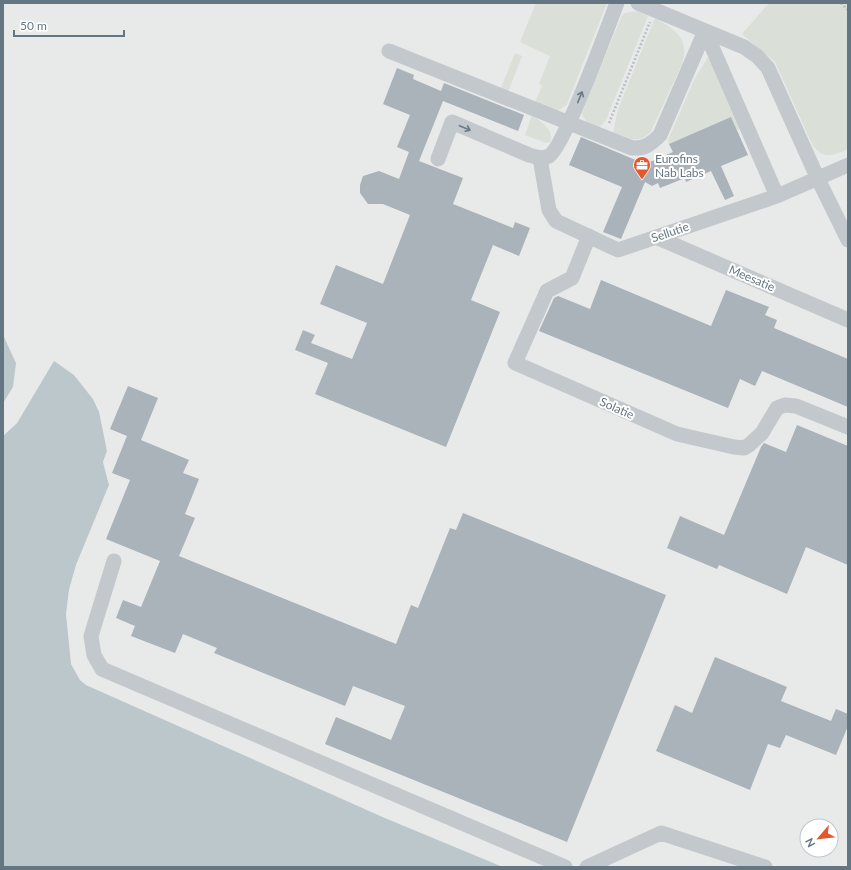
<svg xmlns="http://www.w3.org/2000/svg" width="851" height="870" font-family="Lato,sans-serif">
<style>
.built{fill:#e8e9e9;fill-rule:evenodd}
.green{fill:#dadfd7}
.water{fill:#bbc7cb}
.building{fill:#aab3b9}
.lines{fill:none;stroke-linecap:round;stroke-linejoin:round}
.path{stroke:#bbbfc2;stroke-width:2.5;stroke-dasharray:2 2;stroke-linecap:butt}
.minor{stroke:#c3c8cc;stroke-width:15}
.oneway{stroke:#6a7a87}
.labels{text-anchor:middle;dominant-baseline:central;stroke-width:4;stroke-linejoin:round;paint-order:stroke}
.poi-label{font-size:12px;fill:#657683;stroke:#fff;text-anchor:start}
.street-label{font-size:12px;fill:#657683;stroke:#fff}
</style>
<rect width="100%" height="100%" fill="#fafaf8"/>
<path class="built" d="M 3,3 L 848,3 L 848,867 L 503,867 L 385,818 L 86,685 L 80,680 L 71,664 L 69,655 L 66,614 L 69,590 L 76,565 L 109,485 L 103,462 L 107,451 L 93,399 L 74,375 L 54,362 L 17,423 L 3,436 ZM 807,826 L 831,826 L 831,850 L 807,850 Z"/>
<path class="green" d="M 536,3 L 607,3 L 567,104 L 558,111 L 535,102 L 542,86 L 539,84 L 550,56 L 520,42 Z
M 769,3 L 848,3 L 848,149 C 832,156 823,160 812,144 L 775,62 L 742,34 Z
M 637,11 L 648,16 L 606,120 L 599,128 L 587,122 L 582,115 L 582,113 L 622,15 L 625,13 Z
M 655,18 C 675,30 690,38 682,64 L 651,131 C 641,145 626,139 613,133 L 618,109 Z
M 515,53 L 522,56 L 508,92 L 501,88 Z
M 708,57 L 715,60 L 740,129 L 737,130 L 731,117 L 669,144 L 668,140 L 694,80 Z
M 532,115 C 541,122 555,130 550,142 L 546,143 L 525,135 Z"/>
<path class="water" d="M 3,335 L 16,363 L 13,387 L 3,403 Z
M 54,361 L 74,375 L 93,399 L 99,412 L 107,451 L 103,462 L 109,485 L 76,565 L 69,590 L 66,614 L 71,664 L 80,680 L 86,685 L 385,818 L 503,867 L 3,867 L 3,436 L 17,423 Z"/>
<path class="building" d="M 397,68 L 414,75 L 413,79 L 441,91 L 444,83 L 524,115 L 518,131 L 443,101 L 419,161 L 463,178 L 453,204 L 513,228 L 515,222 L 530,228 L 519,256 L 493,245 L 471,300 L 500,312 L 446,447 L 315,394 L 328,363 L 295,350 L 303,330 L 315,335 L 311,343 L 352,359 L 367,323 L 320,304 L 336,265 L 383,284 L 410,215 L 383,204 L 368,204 L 360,193 L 360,185 L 363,176 L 379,171 L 399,179 L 409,152 L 397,147 L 410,115 L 383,104 Z
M 731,117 L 748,155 L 721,166 L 734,196 L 725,200 L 711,171 L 686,182 L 685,178 L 660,188 L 658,183 L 652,186 L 645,182 L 621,239 L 603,232 L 622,187 L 569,165 L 581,137 L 645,164 L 673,152 L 669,144 Z
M 601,280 L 711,326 L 726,290 L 769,307 L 765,315 L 777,320 L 774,328 L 848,359 L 848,407 L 762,371 L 755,386 L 740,379 L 728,408 L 539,331 L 554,298 L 558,296 L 590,309 Z
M 128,386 L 158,398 L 141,440 L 189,460 L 183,473 L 199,479 L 185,514 L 195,518 L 179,556 L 396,644 L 411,605 L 418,608 L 450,528 L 456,530 L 463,513 L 666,595 L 567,842 L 325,744 L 336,717 L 391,740 L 405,706 L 353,686 L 345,706 L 214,653 L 217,648 L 183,634 L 175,653 L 131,636 L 135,626 L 116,618 L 123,600 L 141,607 L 160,561 L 106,539 L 130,480 L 112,473 L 127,436 L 110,429 Z
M 797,425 L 848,446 L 848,565 L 806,547 L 787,594 L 719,565 L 717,569 L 667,548 L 680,516 L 724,535 L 761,447 L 764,443 L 786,452 Z
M 715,657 L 787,687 L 781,701 L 831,721 L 836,709 L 848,714 L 848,726 L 836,755 L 786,735 L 780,748 L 768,744 L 750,790 L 656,751 L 675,705 L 692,713 Z"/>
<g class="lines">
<path class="path" d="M 841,3 L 848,10
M 609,123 L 650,22"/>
<path class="minor" d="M 638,3 L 744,47 L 757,56 L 768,68 L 818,179 L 848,240
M 705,31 L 777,196
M 389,51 L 632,148 C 645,149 651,144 660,135 L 705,31
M 540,158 L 549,210 L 556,221 L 618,250 L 777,196 L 848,165
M 438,159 L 452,122 L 529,155 C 536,157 542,160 549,156 C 564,147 608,26 617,3
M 589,236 L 572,278 L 547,291 L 515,363 L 677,434 L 734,447 L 744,448 L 749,445 L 762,433 L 777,408 L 785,405 L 796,406 L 848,427
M 656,237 L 848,320
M 114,561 L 91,636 L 94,655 L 102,669 L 565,867
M 587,867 L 661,833 L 765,867"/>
</g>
<defs><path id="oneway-shaft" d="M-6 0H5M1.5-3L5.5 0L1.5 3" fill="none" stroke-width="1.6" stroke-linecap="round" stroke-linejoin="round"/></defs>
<g class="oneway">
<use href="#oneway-shaft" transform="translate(580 97) rotate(-68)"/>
<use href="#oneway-shaft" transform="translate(465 128) rotate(23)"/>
</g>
<defs>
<symbol id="office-pin" viewBox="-11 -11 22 30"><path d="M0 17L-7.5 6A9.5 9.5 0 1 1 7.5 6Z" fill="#e4572e" stroke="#fff"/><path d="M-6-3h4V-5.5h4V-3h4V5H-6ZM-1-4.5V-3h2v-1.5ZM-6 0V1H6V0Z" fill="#fff"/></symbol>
</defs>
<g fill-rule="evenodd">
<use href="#office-pin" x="632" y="155" width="20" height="27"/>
</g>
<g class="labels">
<g class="poi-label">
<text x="655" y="158">Eurofins<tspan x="655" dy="14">Nab Labs</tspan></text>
</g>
<g class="street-label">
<text transform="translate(670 232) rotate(-19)">Sellutie</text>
<text transform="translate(752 278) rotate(23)">Meesatie</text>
<text transform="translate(617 408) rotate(24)">Solatie</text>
</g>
</g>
<rect width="851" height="870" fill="none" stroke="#657683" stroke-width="8"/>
<g transform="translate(819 838) rotate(242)"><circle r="19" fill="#ffffff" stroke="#c1c8cd"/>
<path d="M0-3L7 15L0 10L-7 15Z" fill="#e4572e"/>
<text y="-6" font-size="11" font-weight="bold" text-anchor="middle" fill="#657683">N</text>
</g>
<path d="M14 30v6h110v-6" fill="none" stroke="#657683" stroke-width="2"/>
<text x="20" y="30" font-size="12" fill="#657683" stroke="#ffffff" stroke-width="3" paint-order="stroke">50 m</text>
</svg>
